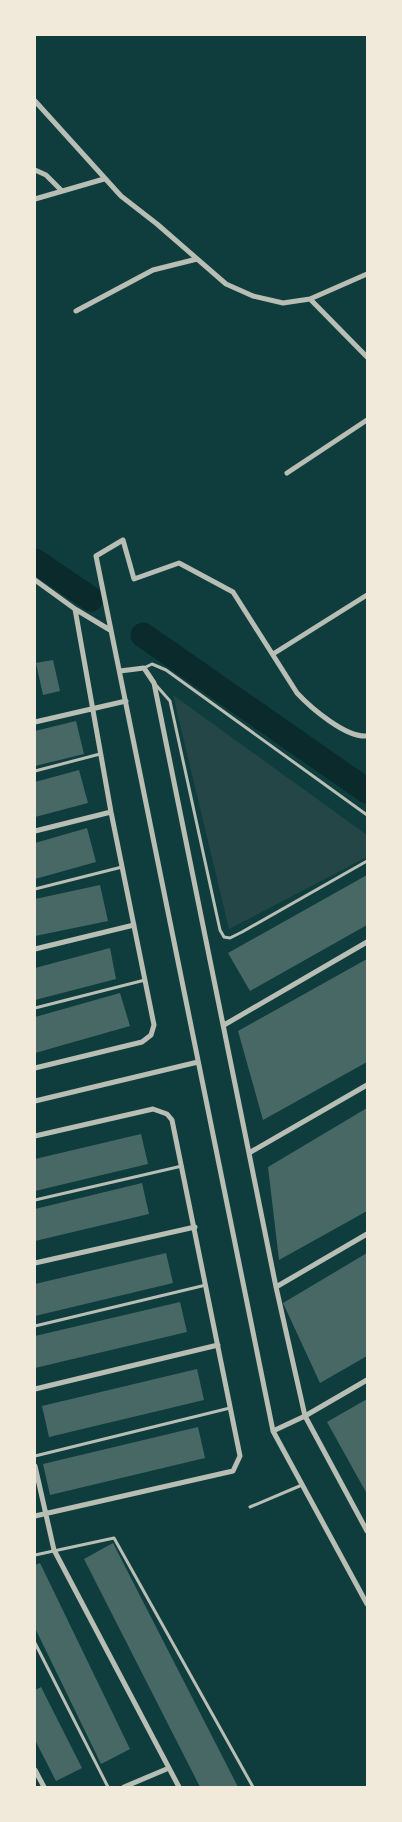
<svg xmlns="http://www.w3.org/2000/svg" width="402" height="1822" font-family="Commissioner,sans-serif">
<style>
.green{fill:#244646}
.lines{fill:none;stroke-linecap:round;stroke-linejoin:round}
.river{stroke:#0a2a2b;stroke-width:25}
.building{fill:#486865}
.service{stroke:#b8beb3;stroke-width:3}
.minor{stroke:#b8beb3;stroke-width:5}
</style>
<rect width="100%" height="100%" fill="#0f3d3e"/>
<path class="green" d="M 173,695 L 367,835 L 367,857 L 229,929 Z"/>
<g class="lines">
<path class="river" d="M 35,561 L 91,599
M 143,635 L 367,791"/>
</g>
<path class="building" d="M 53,660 L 60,691 L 43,695 L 36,663 Z
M 76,721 L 84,754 L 35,766 L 35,731 Z
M 79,770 L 88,803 L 35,817 L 35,782 Z
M 87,828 L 96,862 L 35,879 L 35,843 Z
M 367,875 L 367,925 L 250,991 L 228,953 Z
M 100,885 L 108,921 L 35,936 L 35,899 Z
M 110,948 L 116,979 L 35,1000 L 35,968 Z
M 367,959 L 367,1062 L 263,1120 L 238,1031 Z
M 120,993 L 130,1026 L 35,1053 L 35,1017 Z
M 367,1108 L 367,1211 L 279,1260 L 268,1167 Z
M 141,1134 L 148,1164 L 35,1191 L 35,1159 Z
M 142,1183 L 149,1214 L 35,1241 L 35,1209 Z
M 166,1253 L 173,1283 L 35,1316 L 35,1284 Z
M 367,1253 L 367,1356 L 320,1383 L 283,1303 Z
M 180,1302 L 187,1332 L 35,1368 L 35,1336 Z
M 197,1369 L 204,1400 L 49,1437 L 42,1406 Z
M 367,1399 L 367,1494 L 327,1422 Z
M 198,1427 L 205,1458 L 50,1495 L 43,1464 Z
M 113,1543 L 238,1787 L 200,1787 L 84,1559 Z
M 40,1563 L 130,1749 L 101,1764 L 35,1628 L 35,1565 Z
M 41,1687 L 82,1768 L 56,1781 L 35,1740 L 35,1690 Z"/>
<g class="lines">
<path class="service" d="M 144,668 L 152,664 L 166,670 L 367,815
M 155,684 L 170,701 L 220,930 L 224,937 L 230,938 L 242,932 L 367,861
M 35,771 L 100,754
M 35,889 L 122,867
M 35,1008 L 145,980
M 35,1200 L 182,1166
M 35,1326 L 206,1285
M 35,1456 L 230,1408
M 250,1507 L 302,1485
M 35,1555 L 114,1538 L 253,1787
M 35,1643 L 108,1787"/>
<path class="minor" d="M 35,101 L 121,196 L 157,224 L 226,284 L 253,296 L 283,303 L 310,299 L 367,357
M 35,170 L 46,175 L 61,190
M 35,199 L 104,179
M 310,299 L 367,274
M 76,311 L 153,270 L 197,259
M 287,473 L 367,420
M 35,580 L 75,609 L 110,630
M 273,654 L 367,595
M 120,671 L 144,668 L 154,683 L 276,1287 L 305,1416 L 367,1531
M 35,722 L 126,701
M 367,736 C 346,738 311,708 297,693 L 233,592 L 179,563 L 134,579 L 123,540 L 96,556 L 273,1431 L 367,1604
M 35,831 L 111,812
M 35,949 L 134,925
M 224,1025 L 367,942
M 35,1068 L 142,1042 L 151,1035 L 154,1025 L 111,812 L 75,609
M 35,1101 L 198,1062
M 35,1136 L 153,1109 L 167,1114 L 172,1120 L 240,1456 L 233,1471 L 35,1516
M 249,1153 L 367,1085
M 35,1263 L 195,1227
M 276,1287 L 367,1234
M 35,1389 L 218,1345
M 273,1431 L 305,1416 L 367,1380
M 35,1466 L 54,1550 L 179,1787
M 35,1770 L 44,1787
M 124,1787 L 169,1768"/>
</g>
<rect width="402" height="1822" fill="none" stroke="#f1e9da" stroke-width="72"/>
</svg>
